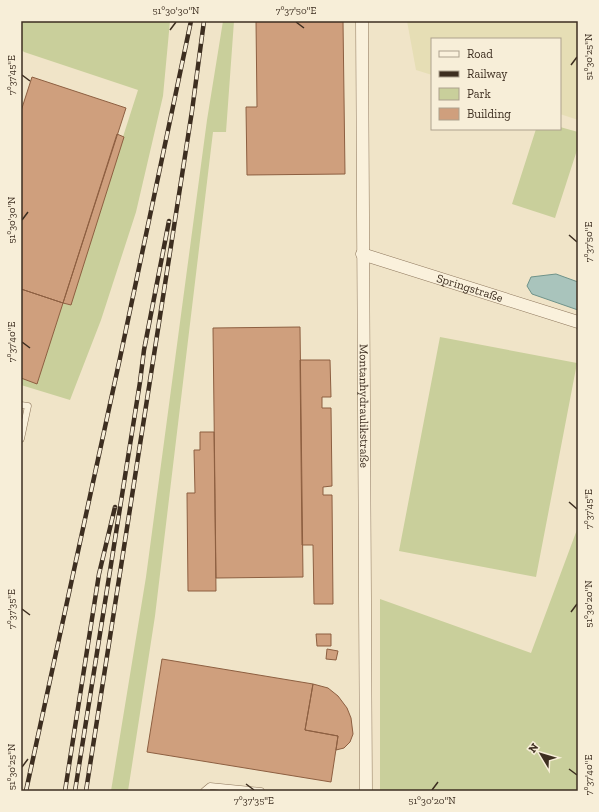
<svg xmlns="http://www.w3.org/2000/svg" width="599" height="812" font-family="'Zilla Slab',serif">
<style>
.farmland{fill:#e6deb5}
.green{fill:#c9cf9b}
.water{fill:#a9c4bc;stroke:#6f938a}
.building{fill:#cf9f7d;stroke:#8d5f41}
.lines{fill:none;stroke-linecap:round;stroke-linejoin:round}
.service-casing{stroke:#8d765c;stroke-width:7}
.minor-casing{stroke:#8d765c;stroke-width:13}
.service{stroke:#faf1dc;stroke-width:6}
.minor{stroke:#faf1dc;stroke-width:12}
.rail-casing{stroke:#3d2e20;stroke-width:4.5}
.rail{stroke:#f7eed8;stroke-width:3;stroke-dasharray:9;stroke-linecap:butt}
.ticks{fill:none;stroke:#3d2e20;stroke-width:1.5}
.labels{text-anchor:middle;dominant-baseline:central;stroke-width:3.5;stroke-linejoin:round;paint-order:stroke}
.street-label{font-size:12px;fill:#3d2e20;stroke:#f7eed8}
.neatline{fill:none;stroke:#3d2e20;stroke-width:1.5}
.ticks-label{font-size:10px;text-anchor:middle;fill:#3d2e20}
</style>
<rect width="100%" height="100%" fill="#f0e4c8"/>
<path class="farmland" d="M 407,21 L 578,21 L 578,120 L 560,114 L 560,39 L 432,39 L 432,75 L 416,70 Z"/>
<path class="green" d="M 21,21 L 170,21 L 163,96 L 136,212 L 101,320 L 70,400 L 21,385 L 21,378 L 37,383 L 63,303 L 69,305 L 138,90 L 24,52 L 21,49 Z
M 223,21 L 234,21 L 226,132 L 213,132 L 155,616 L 128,791 L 111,791 L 146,577 L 207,120 Z
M 560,127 L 578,132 L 578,147 L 555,218 L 512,204 L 536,129 L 560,129 Z
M 440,337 L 577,363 L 536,577 L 399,551 Z
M 578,527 L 578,791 L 380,791 L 380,599 L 531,653 Z"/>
<path class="water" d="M 556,274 L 578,282 L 578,310 L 532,294 L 527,286 L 531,277 Z"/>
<path class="building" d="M 256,21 L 343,21 L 345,174 L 247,175 L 246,107 L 257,107 Z
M 32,77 L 126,108 L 63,303 L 21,289 L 21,111 Z
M 117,134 L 124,137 L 71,305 L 63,303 Z
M 21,289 L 63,303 L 37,384 L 21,378 Z
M 300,327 L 303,577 L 216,578 L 213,328 Z
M 300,360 L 330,360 L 331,397 L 322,397 L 322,408 L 331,408 L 332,486 L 323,487 L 323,495 L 332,495 L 333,604 L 314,604 L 313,545 L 302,545 Z
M 200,432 L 214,432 L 216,591 L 188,591 L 187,493 L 195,493 L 194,450 L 200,450 Z
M 316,634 L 331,634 L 331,646 L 317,646 Z
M 327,649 L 338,651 L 336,660 L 326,659 Z
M 162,659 L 313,684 L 305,730 L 338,736 L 331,782 L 147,752 Z
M 313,684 L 328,688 L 338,696 L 347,708 L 351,718 L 353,734 L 350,742 L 344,748 L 336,750 L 338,736 L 305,730 Z"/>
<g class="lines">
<defs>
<path id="service" d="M 21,405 L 28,406 L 21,439
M 204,791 L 210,786 L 261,791"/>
<g id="minor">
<path id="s1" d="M 362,21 L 366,791"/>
<path id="s2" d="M 362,254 L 578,322"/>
</g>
</defs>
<use href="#service" class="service-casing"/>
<use href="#minor" class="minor-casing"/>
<use href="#service" class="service"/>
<use href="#minor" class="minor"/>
<defs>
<path id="rail" d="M 26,791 L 120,358 L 191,21
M 65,791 L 99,574 L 115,507
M 75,791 L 140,382 L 144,350 L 169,221
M 86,791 L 192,111 L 204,21"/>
</defs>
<use href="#rail" class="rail-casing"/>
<use href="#rail" class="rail"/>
</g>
<path class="ticks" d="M 296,22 L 304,28M 170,30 L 176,22M 571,65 L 577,57M 22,75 L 30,81M 22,220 L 28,212M 569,235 L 577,242M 22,342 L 30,348M 569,502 L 577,509M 22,609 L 30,615M 571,612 L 577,604M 22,767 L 28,759M 569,769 L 577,775M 246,784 L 254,790M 432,790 L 438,782"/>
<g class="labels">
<g class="street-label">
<text stroke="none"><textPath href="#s2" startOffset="113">Springstraße</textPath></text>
<text stroke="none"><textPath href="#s1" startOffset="385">Montanhydraulikstraße</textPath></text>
</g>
</g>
<rect width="599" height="812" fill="none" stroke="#f7eed8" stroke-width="44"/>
<rect x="431" y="38" width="130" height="92" fill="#f7eed8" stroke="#ada18e"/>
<rect x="439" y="51" width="20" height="6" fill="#faf1dc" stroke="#ada18e"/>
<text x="467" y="58" font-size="12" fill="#3d2e20">Road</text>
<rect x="439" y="71" width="20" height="6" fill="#3d2e20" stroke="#ada18e"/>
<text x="467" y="78" font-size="12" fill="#3d2e20">Railway</text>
<rect x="439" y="88" width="20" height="12" fill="#c9cf9b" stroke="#ada18e"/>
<text x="467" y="98" font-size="12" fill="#3d2e20">Park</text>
<rect x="439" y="108" width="20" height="12" fill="#cf9f7d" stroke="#ada18e"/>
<text x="467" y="118" font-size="12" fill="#3d2e20">Building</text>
<g transform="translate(541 754) rotate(308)" stroke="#f7eed8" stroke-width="3" paint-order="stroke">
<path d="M0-3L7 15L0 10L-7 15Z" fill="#3d2e20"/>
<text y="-6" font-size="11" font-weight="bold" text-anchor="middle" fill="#3d2e20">N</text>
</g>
<rect x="22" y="22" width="555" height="768" class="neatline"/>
<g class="ticks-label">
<text x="176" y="14">51°30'30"N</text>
<text x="296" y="14">7°37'50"E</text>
<text transform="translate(588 57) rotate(-90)" y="4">51°30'25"N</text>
<text transform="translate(11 75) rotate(-90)" y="4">7°37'45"E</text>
<text transform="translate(11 220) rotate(-90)" y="4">51°30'30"N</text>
<text transform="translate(588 242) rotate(-90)" y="4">7°37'50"E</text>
<text transform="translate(11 342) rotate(-90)" y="4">7°37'40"E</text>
<text transform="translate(588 509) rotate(-90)" y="4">7°37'45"E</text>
<text transform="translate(588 604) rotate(-90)" y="4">51°30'20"N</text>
<text transform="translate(11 609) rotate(-90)" y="4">7°37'35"E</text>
<text transform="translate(11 767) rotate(-90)" y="4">51°30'25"N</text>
<text transform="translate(588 775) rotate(-90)" y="4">7°37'40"E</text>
<text x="254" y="804">7°37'35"E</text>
<text x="432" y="804">51°30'20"N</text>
</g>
</svg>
